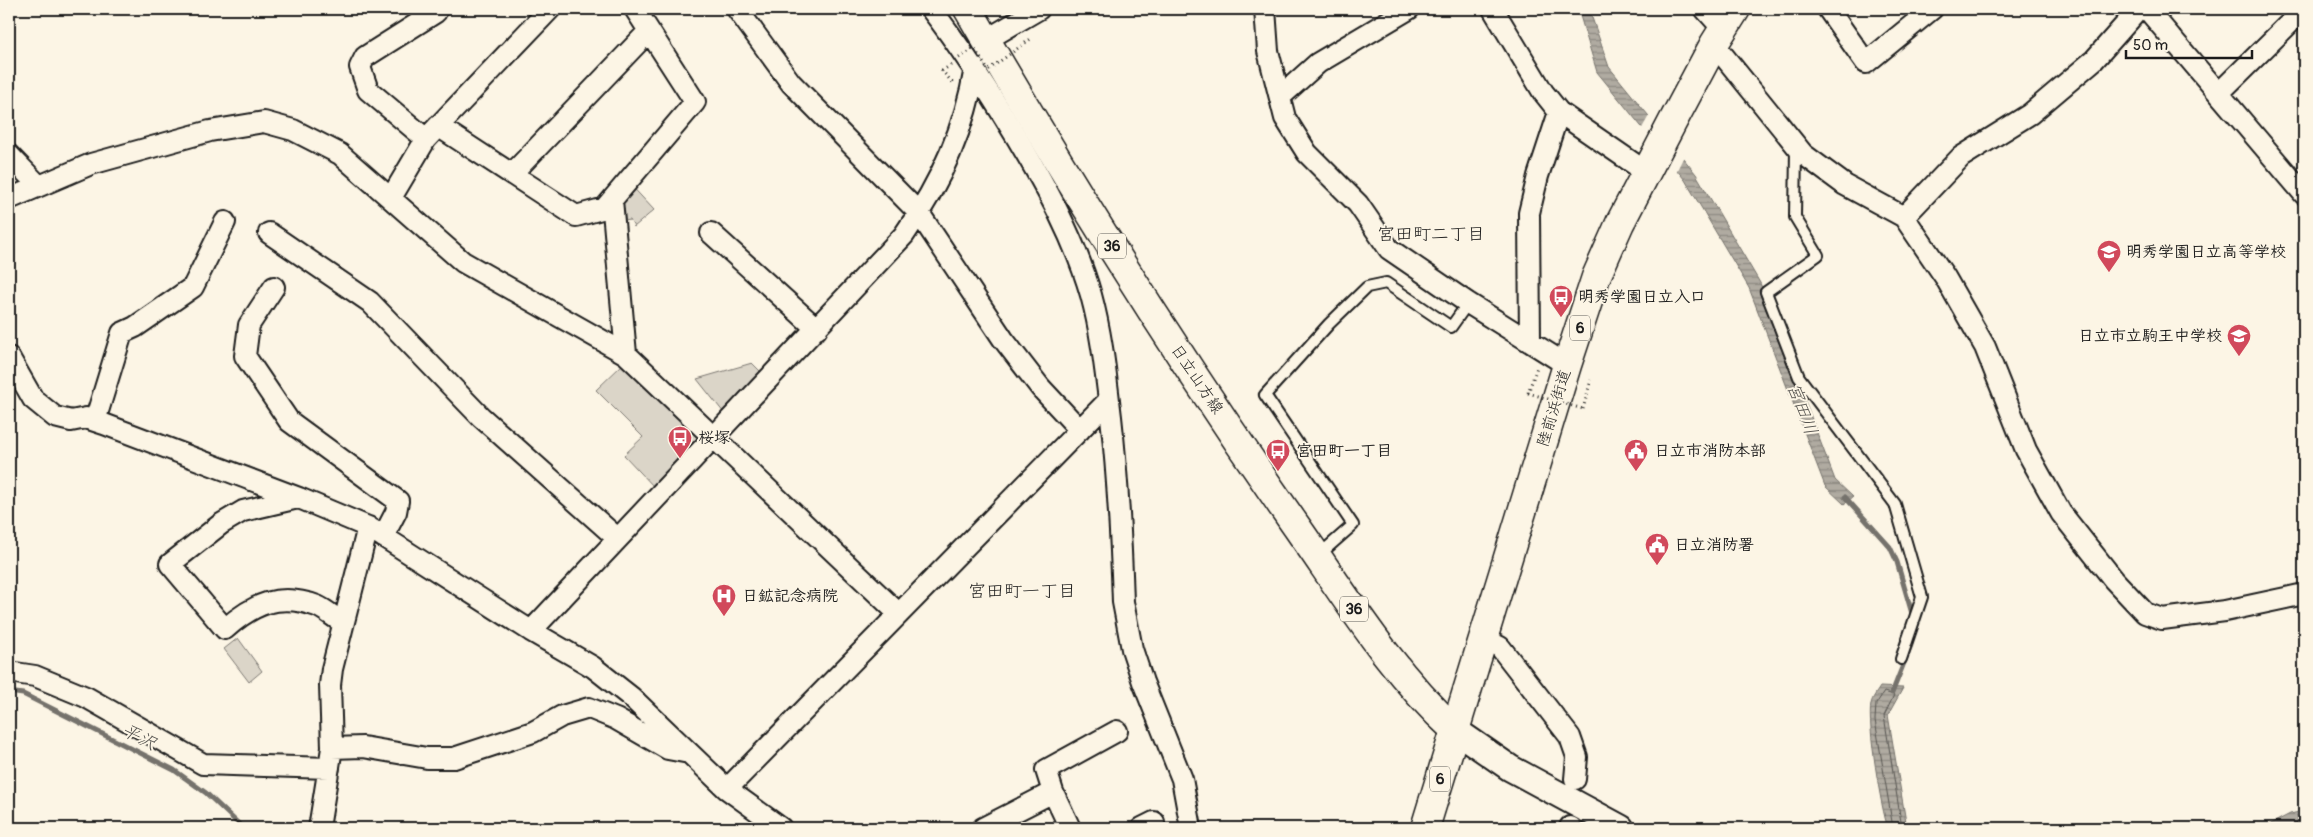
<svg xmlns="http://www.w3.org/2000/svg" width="2313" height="837" font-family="Pangolin,'Klee One',sans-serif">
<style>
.park{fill:#dbd5c8;stroke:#7c7872}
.water{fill:url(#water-rules);stroke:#75726c}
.pier{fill:#fcf5e5}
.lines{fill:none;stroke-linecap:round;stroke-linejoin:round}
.shore{stroke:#575551;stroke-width:1}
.stream{stroke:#75726c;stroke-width:5}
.service-casing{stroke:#1c1c1c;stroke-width:14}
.minor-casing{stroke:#1c1c1c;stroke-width:24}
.tertiary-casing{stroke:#1c1c1c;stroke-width:29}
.primary-casing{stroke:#1c1c1c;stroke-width:31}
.trunk-casing{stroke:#1c1c1c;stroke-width:31}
.path{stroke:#1c1c1c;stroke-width:3;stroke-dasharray:1 4;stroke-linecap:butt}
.service{stroke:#fcf5e5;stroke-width:10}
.minor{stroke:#fcf5e5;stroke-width:20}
.tertiary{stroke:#fcf5e5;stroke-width:25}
.primary{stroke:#fcf5e5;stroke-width:28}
.trunk{stroke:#fcf5e5;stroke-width:28}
.path-bridge{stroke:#1c1c1c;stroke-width:3;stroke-dasharray:1 4;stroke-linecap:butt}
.labels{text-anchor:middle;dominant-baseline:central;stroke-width:4;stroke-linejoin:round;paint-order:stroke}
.shield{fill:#fcf5e5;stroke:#5f5d58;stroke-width:1}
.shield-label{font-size:15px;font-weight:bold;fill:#1c1c1c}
.poi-label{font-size:16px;font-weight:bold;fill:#1c1c1c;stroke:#fcf5e5;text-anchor:start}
.street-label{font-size:16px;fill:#1c1c1c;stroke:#fcf5e5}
.neighbourhood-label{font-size:18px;fill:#1c1c1c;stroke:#fcf5e5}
.water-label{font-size:18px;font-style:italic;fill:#575551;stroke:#fcf5e5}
</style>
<defs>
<pattern id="water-rules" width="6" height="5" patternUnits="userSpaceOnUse" patternTransform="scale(1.25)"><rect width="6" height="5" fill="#b0aba1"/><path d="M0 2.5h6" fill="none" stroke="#8e8a82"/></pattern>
</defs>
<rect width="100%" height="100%" fill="#fcf5e5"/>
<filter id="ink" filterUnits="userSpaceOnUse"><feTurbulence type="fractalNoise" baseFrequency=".02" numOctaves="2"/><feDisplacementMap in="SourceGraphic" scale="10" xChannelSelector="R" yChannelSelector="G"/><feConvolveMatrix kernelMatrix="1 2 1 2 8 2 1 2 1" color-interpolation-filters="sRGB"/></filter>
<g filter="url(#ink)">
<path class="park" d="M 628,182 L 654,210 L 634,227 L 630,220 L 614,223 Z
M 625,362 L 702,435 L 655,488 L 624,455 L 643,437 L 596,390 Z
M 752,363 L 761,372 L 724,413 L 697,379 Z
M 238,638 L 262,671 L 249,682 L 224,649 Z"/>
<path class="water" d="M 1578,9 L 1589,9 L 1609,67 L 1696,174 L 1760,283 L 1835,480 L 1853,497 L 1844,504 L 1825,486 L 1749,288 L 1685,180 L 1597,72 Z
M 1880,687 L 1903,688 L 1888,715 L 1907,828 L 1888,828 C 1881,809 1867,724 1871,704 C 1872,698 1877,692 1880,687 Z
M 2304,811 L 2304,828 L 2263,828 L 2290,814 Z"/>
<path class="pier" d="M 1650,114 L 1684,156 L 1676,172 L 1641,130 Z"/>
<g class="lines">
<path class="shore" d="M 1893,828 L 1875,720 L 1876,704 L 1884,692 L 1894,695 L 1884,716 L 1902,828"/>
<path class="stream" d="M 1845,497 L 1890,547 L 1897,562 L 1913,617
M 9,692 L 23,694 L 174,770 L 206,793 L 243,828
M 1892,693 L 1911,645"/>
<defs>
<path id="service" d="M 1796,149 L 1795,217 L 1818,255 L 1766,292 L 1799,377 L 1895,504 L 1922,597 L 1901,659
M 1319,555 L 1353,525 L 1265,395 L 1329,324 L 1367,287 L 1386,283 L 1451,327 L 1468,303"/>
<path id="minor" d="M 737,9 L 791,83 L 919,213 L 1003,339 L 1040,387 L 1080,430
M 931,9 C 963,50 990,93 1017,138 C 1046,187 1075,239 1091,295 C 1102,335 1106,376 1111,417 C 1118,479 1121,540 1123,602 L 1132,649 L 1143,682 L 1182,779 L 1191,828
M 1265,9 L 1268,51 L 1285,118 L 1307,153 L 1358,204 L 1389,249 L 1468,303 L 1567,365
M 1493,9 L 1543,92 L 1559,112 L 1646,172
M 1705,9 L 1723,29
M 1828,9 L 1866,63 L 1932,9
M 2147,9 L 2304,194
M 986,40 L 1039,9
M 1714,44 L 1803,154 L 1845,185 L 1904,217 L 1945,277 L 1985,347 L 2026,450 L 2061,513 L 2114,580 L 2145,613 L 2162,619 L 2225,611 L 2304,594
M 2220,92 L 2304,9
M 1280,97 L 1318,63 L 1409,9
M 438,126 L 576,216 L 605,208 L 695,102 L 635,9
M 426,139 L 368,90 L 360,67 L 365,57 L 436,12 L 437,9
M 9,155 L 39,186
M 512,174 L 649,31
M 391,198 L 426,139 L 550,9
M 9,199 L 91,164 L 210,131 L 264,122 L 293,130 L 340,154 L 463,262 L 626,354 L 899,614
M 612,200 L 626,354
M 1904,217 L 1961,157 L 2030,114 L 2094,60 L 2139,9
M 269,233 L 370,302 L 481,417 L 617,538
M 711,233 L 817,329
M 274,287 L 249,325 L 245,356 L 289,421 L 398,501 L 396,512 L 383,537
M 1530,341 L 1529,213 L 1538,176 L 1559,112
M 9,357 L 33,399 L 55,417 L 71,421 L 86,418 L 104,424 L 299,498 L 368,527 L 531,631 L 593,667 L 631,697 L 727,789 L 781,828
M 95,421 L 122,333 L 135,327 L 193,287 L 225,222
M 298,498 L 243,511 L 221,524 L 170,564 L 225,629 C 253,604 279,592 317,606 C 326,610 335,618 343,623
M 531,631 L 904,235 C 940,184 965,129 975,68
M 1484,639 L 1500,647 L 1570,737 L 1577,757 L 1575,779
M 9,672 L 35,676 L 86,697 L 203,764 L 329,768
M 332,748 L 363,747 L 427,758 L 454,758 L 533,732 L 562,716 L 589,708 L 616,719 L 668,749 L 684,752
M 727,789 L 1109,400
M 1053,792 L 1046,770 L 1117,731
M 1570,827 L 1572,828
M 319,828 L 332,748 L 330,685 L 332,669 L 368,527
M 983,828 L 1053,792 L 1070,828
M 1142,828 L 1154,822"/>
<path id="tertiary" d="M 1455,730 L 1510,768 L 1621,828"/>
<path id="primary" d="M 968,9 C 1069,184 1178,357 1294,523 C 1344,594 1390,671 1455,730"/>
<path id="trunk" d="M 1425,828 L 1567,365 L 1596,277 L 1620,223 L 1672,123 L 1714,44 L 1736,9"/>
</defs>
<use href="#service" class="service-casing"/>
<use href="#minor" class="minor-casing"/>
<use href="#tertiary" class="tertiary-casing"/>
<use href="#primary" class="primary-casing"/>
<use href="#trunk" class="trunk-casing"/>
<path class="path" d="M 951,65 L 942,71 L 954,84
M 1528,393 L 1537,367
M 1583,409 L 1591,380"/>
<use href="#service" class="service"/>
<use href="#minor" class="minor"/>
<use href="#tertiary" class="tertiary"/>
<use href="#primary" class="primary"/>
<use href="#trunk" class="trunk"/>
<path class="path-bridge" d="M 959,58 L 974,48 L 988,70 L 1032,38
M 1528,393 L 1583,409"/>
</g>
</g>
<defs>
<symbol id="school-pin" viewBox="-11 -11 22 30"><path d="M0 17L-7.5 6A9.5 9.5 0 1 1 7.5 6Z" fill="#d1495b" stroke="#fcf5e5"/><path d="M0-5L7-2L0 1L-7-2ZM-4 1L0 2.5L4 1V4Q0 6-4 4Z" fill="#fff"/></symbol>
<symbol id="bus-pin" viewBox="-11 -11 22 30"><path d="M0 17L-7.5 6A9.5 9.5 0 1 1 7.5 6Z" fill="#d1495b" stroke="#fcf5e5"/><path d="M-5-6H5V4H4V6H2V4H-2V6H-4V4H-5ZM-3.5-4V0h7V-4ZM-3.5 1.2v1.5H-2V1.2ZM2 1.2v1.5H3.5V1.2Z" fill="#fff"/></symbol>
<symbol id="civic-pin" viewBox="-11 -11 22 30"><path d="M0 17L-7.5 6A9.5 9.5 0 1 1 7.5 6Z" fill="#d1495b" stroke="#fcf5e5"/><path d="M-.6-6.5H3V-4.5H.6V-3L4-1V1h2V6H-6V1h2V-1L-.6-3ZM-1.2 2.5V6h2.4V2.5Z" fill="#fff"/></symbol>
<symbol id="hospital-pin" viewBox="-11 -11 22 30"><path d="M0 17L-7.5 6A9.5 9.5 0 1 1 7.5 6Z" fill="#d1495b" stroke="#fcf5e5"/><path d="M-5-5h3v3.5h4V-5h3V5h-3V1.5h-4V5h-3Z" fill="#fff"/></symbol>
</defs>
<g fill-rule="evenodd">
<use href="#school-pin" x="2095" y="238" width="28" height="38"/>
<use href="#bus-pin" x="1547" y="283" width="28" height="38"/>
<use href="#school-pin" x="2225" y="322" width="28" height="38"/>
<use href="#bus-pin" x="666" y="424" width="28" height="38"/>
<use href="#bus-pin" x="1264" y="437" width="28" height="38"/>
<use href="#civic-pin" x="1622" y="437" width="28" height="38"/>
<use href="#civic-pin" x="1643" y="531" width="28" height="38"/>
<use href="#hospital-pin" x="710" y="582" width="28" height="38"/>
</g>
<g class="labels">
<g class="shield">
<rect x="1098" y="233.5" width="28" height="25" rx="4"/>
<rect x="1570" y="315.5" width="20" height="25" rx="4"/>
<rect x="1340" y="596.5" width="28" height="25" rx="4"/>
<rect x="1430" y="766.5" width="20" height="25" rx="4"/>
</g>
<g class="shield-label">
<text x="1112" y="246">36</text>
<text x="1580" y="328">6</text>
<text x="1354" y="609">36</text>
<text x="1440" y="779">6</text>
</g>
<g class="poi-label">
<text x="2126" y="252">明秀学園日立高等学校</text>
<text x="1578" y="297">明秀学園日立入口</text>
<text x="2222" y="336" text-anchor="end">日立市立駒王中学校</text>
<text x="698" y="438">桜塚</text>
<text x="1296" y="451">宮田町一丁目</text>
<text x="1654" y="451">日立市消防本部</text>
<text x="1674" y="545">日立消防署</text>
<text x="742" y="596">日鉱記念病院</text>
</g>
<g class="street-label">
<text transform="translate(1197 379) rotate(56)">日立山方線</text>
<text transform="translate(1554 408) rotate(-73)">陸前浜街道</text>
</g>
<g class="neighbourhood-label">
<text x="1431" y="234">宮田町二丁目</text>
<text x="1022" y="591">宮田町一丁目</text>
</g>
<g class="water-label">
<text transform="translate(1802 409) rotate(69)">宮田川</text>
<text transform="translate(139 737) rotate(27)">平沢</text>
</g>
</g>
<rect width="2313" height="837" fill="none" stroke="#fcf5e5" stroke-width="30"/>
<rect x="15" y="15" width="2283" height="807" fill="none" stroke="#1c1c1c" stroke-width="2" filter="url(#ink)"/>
<path d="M2126 50v8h126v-8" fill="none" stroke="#1c1c1c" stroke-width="2.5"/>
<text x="2133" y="50" font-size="15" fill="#1c1c1c" stroke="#fcf5e5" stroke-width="4" paint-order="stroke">50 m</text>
</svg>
